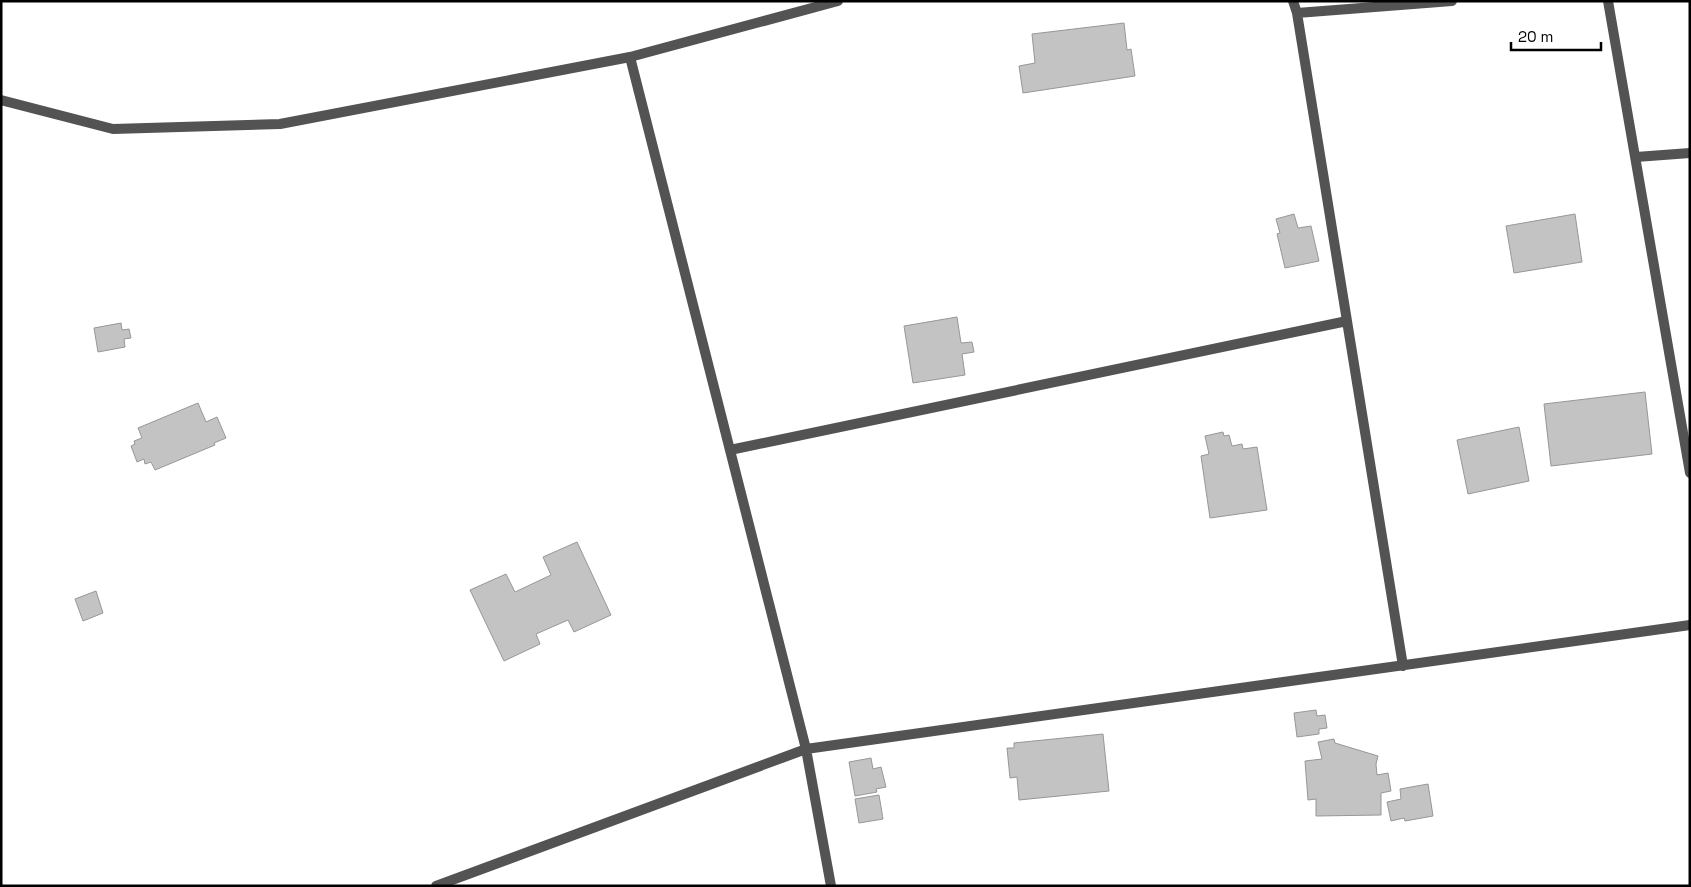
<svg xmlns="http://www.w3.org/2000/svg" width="1691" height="887" font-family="'Space Grotesk',sans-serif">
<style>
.building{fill:#c3c3c3;stroke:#979797}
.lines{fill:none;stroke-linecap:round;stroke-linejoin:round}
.street{stroke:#535353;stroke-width:10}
</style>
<rect width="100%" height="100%" fill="#fff"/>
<path class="building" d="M 1124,23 L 1127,50 L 1131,49 L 1135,76 L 1023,93 L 1019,66 L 1035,63 L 1032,34 Z
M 1294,214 L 1298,228 L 1311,226 L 1319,261 L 1285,268 L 1277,234 L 1280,233 L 1276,219 Z
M 1575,214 L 1582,262 L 1514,273 L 1506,226 Z
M 957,317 L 961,343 L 972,342 L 974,352 L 962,354 L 965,375 L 913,383 L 904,326 Z
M 121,323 L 122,330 L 129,329 L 131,338 L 124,339 L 125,347 L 98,352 L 94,328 Z
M 1645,392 L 1652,454 L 1551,466 L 1544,404 Z
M 198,403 L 206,422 L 217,417 L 226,438 L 214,443 L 215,445 L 155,470 L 151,462 L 145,464 L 144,459 L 137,462 L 131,446 L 135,444 L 134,441 L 142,438 L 138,428 Z
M 1519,427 L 1529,481 L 1468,494 L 1457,440 Z
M 1223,432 L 1224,436 L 1229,435 L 1232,446 L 1242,444 L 1243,449 L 1257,447 L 1267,510 L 1210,518 L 1201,456 L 1209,454 L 1205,436 Z
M 577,542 L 611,615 L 574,632 L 568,620 L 536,634 L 540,644 L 504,661 L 470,590 L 506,574 L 515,592 L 551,575 L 543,557 Z
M 96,591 L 103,613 L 83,621 L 75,599 Z
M 1316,710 L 1317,716 L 1325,715 L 1327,728 L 1319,729 L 1319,734 L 1297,737 L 1294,713 Z
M 1103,734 L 1109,791 L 1019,800 L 1017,777 L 1010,778 L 1007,748 L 1014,748 L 1014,743 Z
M 1334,739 L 1335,743 L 1378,756 L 1376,764 L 1377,775 L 1388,773 L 1391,791 L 1381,793 L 1381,815 L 1316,816 L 1316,799 L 1308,800 L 1305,761 L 1322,759 L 1318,742 Z
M 871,758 L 873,769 L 881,767 L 886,787 L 876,789 L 877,792 L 855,796 L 849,762 Z
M 1428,784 L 1433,816 L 1405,821 L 1404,818 L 1391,821 L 1387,802 L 1401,799 L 1400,789 Z
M 879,795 L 883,819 L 859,823 L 855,799 Z"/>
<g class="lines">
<path class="street" d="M 1293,1 L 1297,13 L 1403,666
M 1608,1 L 1690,473
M 1297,13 L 1452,1
M 630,57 L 806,749 L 831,886
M 1,100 L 113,129 L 280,124 L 630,57 L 838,1
M 1636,157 L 1690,153
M 730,450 L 1347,321
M 436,886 L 806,749 L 1690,625"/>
</g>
<rect width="1691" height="887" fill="none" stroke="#000000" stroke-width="5"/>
<path d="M1511 42v8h90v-8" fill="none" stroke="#000000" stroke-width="2.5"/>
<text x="1518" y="42" font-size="15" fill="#000000" stroke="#ffffff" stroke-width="4" paint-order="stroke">20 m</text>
</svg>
